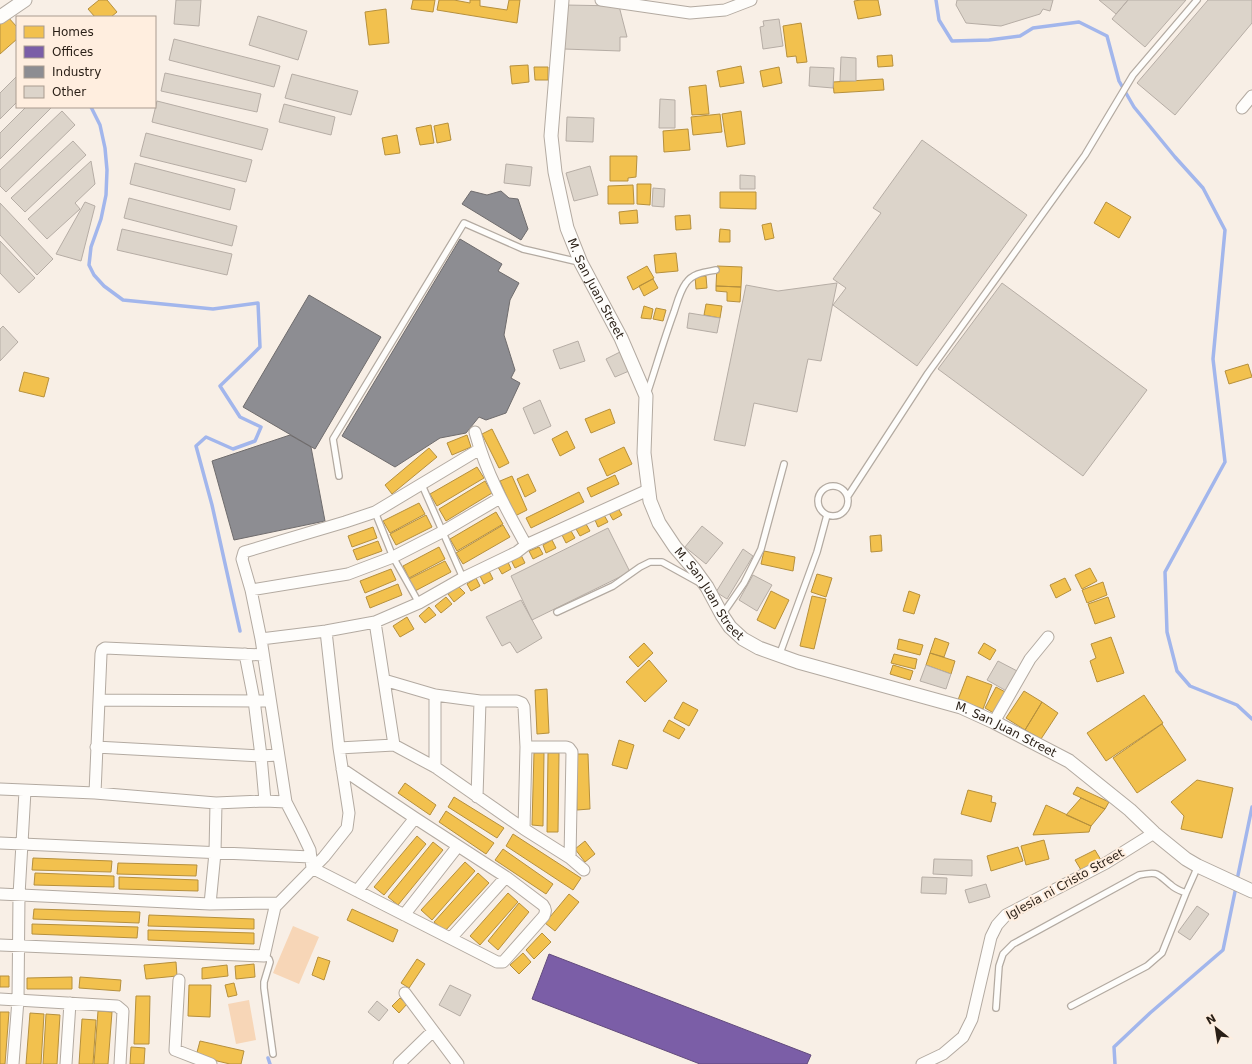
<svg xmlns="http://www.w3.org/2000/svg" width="1252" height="1064" font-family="'DejaVu Sans',sans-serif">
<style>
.green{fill:#f7d6b7}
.homes{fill:#f2c14e;stroke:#b6903d}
.offices{fill:#7b5ea7;stroke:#624b7c}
.industry{fill:#8d8d92;stroke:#6f6c6d}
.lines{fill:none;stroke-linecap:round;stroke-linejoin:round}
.stream{stroke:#a2b6ec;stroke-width:3.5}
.building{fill:#dcd4ca;stroke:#b6ada5}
.service-casing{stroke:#b3aaa1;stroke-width:8}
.minor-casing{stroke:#b3aaa1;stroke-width:13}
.tertiary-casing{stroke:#b3aaa1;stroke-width:15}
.service{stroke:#fefdfb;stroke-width:5.5}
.minor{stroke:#fefdfb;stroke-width:11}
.tertiary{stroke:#fefdfb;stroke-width:13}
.labels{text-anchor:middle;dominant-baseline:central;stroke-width:4;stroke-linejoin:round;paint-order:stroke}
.street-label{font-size:12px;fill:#291f16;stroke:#ffeedf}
</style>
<rect width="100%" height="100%" fill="#f8efe6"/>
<path class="green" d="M 293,926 L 319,937 L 299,984 L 273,973 Z
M 249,1000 L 256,1040 L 236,1044 L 228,1004 Z"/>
<path class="homes" d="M 99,0 L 107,0 L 117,12 L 111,17 L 95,17 L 88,9 Z
M 413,0 L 435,0 L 433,12 L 411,9 Z
M 439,0 L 454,0 L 470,3 L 470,0 L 480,0 L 480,6 L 507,10 L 509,0 L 520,0 L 517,23 L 437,10 Z
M 861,0 L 878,0 L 881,15 L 858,19 L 854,1 Z
M 386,9 L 389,43 L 369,45 L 365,12 Z
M 7,16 L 17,27 L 17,39 L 0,54 L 0,22 Z
M 801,23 L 807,62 L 797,63 L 796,56 L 787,57 L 783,26 Z
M 892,55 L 893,66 L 878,67 L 877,56 Z
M 528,65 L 529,82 L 512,84 L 510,66 Z
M 741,66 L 744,83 L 720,87 L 717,71 Z
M 534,67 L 548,67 L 548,80 L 535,80 Z
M 779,67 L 782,83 L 763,87 L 760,71 Z
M 883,79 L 884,90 L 834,93 L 833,82 Z
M 706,85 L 709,114 L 692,115 L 689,87 Z
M 741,111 L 745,144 L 727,147 L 722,114 Z
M 720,114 L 722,132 L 693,135 L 691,117 Z
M 448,123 L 451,140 L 437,143 L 434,126 Z
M 431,125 L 434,143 L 420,145 L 416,128 Z
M 688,129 L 690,150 L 664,152 L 663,131 Z
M 397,135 L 400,153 L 385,155 L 382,138 Z
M 610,156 L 637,156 L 636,177 L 628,178 L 628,181 L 610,181 Z
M 637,184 L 651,184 L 650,205 L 637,204 Z
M 633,185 L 634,204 L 608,204 L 608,186 Z
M 720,192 L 756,192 L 756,209 L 720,208 Z
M 1106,202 L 1131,217 L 1119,238 L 1094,223 Z
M 637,210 L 638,223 L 620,224 L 619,212 Z
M 690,215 L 691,229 L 676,230 L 675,216 Z
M 771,223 L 774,238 L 765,240 L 762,225 Z
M 720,229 L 730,230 L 730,242 L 719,242 Z
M 676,253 L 678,271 L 656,273 L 654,255 Z
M 647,266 L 654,278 L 633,290 L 627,277 Z
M 717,266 L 742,267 L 741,287 L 716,286 Z
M 695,276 L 706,276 L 707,288 L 696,289 Z
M 653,279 L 658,288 L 644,296 L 639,286 Z
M 716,286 L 741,287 L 740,302 L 727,301 L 727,292 L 716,291 Z
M 706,304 L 722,306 L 720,318 L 704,315 Z
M 644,306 L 653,309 L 651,319 L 641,318 Z
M 656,308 L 666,310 L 663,321 L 653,319 Z
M 1248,364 L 1252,377 L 1229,384 L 1225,371 Z
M 24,372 L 49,378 L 44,397 L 19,391 Z
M 610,409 L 615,423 L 591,433 L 585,419 Z
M 492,429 L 509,463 L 499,468 L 482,434 Z
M 567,431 L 575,448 L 560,456 L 552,439 Z
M 467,435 L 471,447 L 452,455 L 447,443 Z
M 624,447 L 632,464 L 607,476 L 599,459 Z
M 429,448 L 437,457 L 392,494 L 385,485 Z
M 477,467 L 484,478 L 437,506 L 430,494 Z
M 528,474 L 536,491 L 525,497 L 517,479 Z
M 615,475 L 619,484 L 591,497 L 587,488 Z
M 512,476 L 527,510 L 515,516 L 500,481 Z
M 485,481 L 492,493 L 446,521 L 439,509 Z
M 579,492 L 584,502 L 531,528 L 526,518 Z
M 419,503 L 425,514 L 390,533 L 383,521 Z
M 618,508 L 622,515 L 613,520 L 609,513 Z
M 496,512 L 503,524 L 457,551 L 450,539 Z
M 426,515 L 432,527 L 396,545 L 390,534 Z
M 604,515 L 608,522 L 598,527 L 595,520 Z
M 586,524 L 590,531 L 580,536 L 576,529 Z
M 503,525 L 510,537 L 463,564 L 456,553 Z
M 373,527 L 377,538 L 352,547 L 348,536 Z
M 571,531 L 575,538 L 566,543 L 562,535 Z
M 881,535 L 882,551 L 871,552 L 870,536 Z
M 552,540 L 556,548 L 546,553 L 543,545 Z
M 378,541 L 382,551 L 357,560 L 353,550 Z
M 439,547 L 445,559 L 409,578 L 403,566 Z
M 539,547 L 543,554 L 533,559 L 529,551 Z
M 764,551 L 795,557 L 793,571 L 761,564 Z
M 521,555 L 525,563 L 515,568 L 511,560 Z
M 445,561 L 451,572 L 415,591 L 409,579 Z
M 508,562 L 511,569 L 502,574 L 498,567 Z
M 1090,568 L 1097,581 L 1082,589 L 1075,575 Z
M 391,569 L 396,580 L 365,593 L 360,581 Z
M 489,571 L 493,579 L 484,584 L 480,576 Z
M 817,574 L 832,578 L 826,597 L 811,592 Z
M 476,578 L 480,586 L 471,591 L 467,584 Z
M 1065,578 L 1071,590 L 1056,598 L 1050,585 Z
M 1103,582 L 1107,595 L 1087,603 L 1082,590 Z
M 398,584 L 402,595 L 370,608 L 366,597 Z
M 458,586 L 465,593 L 454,602 L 448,594 Z
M 771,591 L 789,600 L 775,629 L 757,620 Z
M 909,591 L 920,595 L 914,614 L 903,611 Z
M 812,596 L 826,599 L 814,649 L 800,646 Z
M 446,597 L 452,604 L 441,613 L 435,606 Z
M 1108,597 L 1115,617 L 1095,624 L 1088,604 Z
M 429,607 L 436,615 L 425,623 L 419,616 Z
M 407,617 L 414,629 L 400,637 L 393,626 Z
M 1111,637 L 1124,673 L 1097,682 L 1090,661 L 1096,658 L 1091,644 Z
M 935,638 L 949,643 L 944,657 L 930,653 Z
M 899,639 L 923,645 L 920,655 L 897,649 Z
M 644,643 L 653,653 L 638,667 L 629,657 Z
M 984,643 L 996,650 L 990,660 L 978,653 Z
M 930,653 L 955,661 L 951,674 L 926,665 Z
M 894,654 L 917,659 L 915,669 L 891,663 Z
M 649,660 L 667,681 L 645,702 L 626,682 Z
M 893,665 L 913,671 L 910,680 L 890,674 Z
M 967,676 L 992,685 L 983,709 L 958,700 Z
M 996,687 L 1009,694 L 997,715 L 985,708 Z
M 547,689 L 549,733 L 537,734 L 535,690 Z
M 1024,691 L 1042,702 L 1025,730 L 1006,718 Z
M 1144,695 L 1163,723 L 1106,761 L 1087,733 Z
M 683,702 L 698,710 L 689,726 L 674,718 Z
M 1042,702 L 1058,713 L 1041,739 L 1025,730 Z
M 669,720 L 685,729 L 679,739 L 663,731 Z
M 1162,724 L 1186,760 L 1137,793 L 1113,758 Z
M 619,740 L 634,745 L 627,769 L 612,765 Z
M 534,753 L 544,753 L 543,826 L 532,825 Z
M 548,753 L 559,753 L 558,832 L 547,832 Z
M 576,754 L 588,754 L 590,809 L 577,810 Z
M 1197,780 L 1233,788 L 1222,838 L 1181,829 L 1184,816 L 1171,802 Z
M 405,783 L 436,805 L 430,815 L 398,793 Z
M 1077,787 L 1109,802 L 1105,809 L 1073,794 Z
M 968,790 L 992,796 L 991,802 L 996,803 L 991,822 L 961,814 Z
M 454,797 L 504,828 L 497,838 L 448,807 Z
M 1081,798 L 1105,809 L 1091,826 L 1066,815 Z
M 1046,805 L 1091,826 L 1089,832 L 1033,835 Z
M 446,811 L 494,843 L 486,854 L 439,822 Z
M 513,834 L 581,878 L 573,890 L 506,846 Z
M 417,836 L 426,844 L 384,895 L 374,887 Z
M 1044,840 L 1049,859 L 1026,865 L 1021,846 Z
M 585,841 L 595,854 L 585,862 L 575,849 Z
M 433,842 L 443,850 L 398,905 L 388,897 Z
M 1018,847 L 1023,861 L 991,871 L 987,856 Z
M 503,849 L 553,884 L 546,894 L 495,860 Z
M 1095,850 L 1101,860 L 1081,870 L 1075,860 Z
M 33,858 L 112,861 L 111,872 L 32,870 Z
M 465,862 L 475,871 L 432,920 L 421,910 Z
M 118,863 L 197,865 L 196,876 L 117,874 Z
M 35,873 L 114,876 L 114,887 L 34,885 Z
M 478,873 L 489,883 L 445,931 L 434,922 Z
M 119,877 L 198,880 L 198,891 L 119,889 Z
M 508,893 L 518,902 L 480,945 L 470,936 Z
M 569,894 L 579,902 L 555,931 L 545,923 Z
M 519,903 L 529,912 L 498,950 L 488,941 Z
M 34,909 L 140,912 L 139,923 L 33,919 Z
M 352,909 L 398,930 L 393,942 L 347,920 Z
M 149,915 L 254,919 L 254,929 L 148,926 Z
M 32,924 L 138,927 L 137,938 L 32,934 Z
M 148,930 L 254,933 L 254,944 L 148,940 Z
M 542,933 L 551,942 L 534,959 L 526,950 Z
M 523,953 L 531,962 L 519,974 L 510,965 Z
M 318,957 L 330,961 L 324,980 L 312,975 Z
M 417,959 L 425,964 L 409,988 L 401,983 Z
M 176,962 L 177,976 L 146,979 L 144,965 Z
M 254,964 L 255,977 L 236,979 L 235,966 Z
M 227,965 L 228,976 L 202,979 L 202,968 Z
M 0,976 L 9,976 L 9,987 L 0,987 Z
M 72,977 L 72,989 L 27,989 L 27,978 Z
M 80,977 L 121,980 L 120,991 L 79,988 Z
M 234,983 L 237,995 L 228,997 L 225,985 Z
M 189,985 L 211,985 L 210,1017 L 188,1016 Z
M 136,996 L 150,996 L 149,1044 L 134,1044 Z
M 400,998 L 407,1004 L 399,1013 L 392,1006 Z
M 98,1011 L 112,1012 L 108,1064 L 94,1064 Z
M 0,1012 L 9,1012 L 5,1064 L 0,1064 Z
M 30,1013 L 44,1014 L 41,1064 L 26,1064 Z
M 46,1014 L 60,1015 L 57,1064 L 43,1064 Z
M 82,1019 L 96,1020 L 93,1064 L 79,1064 Z
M 200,1041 L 244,1051 L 241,1064 L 230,1064 L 196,1056 Z
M 131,1047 L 145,1048 L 144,1064 L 130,1064 Z"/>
<path class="offices" d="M 549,954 L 811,1055 L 807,1064 L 700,1064 L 532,999 Z"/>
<path class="industry" d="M 471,191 L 487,195 L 501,191 L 509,198 L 518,199 L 528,229 L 521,240 L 462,204 Z
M 460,239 L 502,264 L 498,271 L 519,283 L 510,300 L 504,335 L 515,370 L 511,378 L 520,383 L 506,413 L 486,420 L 479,417 L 466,433 L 440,438 L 395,467 L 342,436 Z
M 309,295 L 381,337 L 315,449 L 243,407 Z
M 290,435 L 311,447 L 325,521 L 234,540 L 212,461 Z"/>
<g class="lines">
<path class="stream" d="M 936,0 L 939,20 L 952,41 L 989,40 L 1020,36 L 1033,28 L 1079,22 L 1107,36 L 1119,81 L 1134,107 L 1175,157 L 1203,188 L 1225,230 L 1213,359 L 1225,462 L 1165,572 L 1167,632 L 1177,671 L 1190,686 L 1237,705 L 1252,719
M 91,107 L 100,125 L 105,148 L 107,170 L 106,195 L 101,219 L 91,247 L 89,265 L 94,275 L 104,286 L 123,300 L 213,309 L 258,303 L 260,347 L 248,359 L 220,386 L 240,417 L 261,427 L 255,441 L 233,449 L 206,437 L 196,446 L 212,505 L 240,631
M 1237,880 L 1252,807
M 268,1058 L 270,1064
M 1115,1064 L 1114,1047 L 1150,1013 L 1223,950 L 1236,887"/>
</g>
<path class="building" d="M 176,0 L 201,0 L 199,26 L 174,24 Z
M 957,0 L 1053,0 L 1050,11 L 1043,9 L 1040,14 L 1001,26 L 966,23 L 956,5 Z
M 1099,0 L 1128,0 L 1116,14 Z
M 1128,0 L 1186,0 L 1145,47 L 1112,19 Z
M 1208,0 L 1252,0 L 1252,23 L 1175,115 L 1137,83 Z
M 565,5 L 619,6 L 627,37 L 620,37 L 620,51 L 564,49 Z
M 258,16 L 307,31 L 298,60 L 249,45 Z
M 779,19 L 783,46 L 763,49 L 760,27 L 764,26 L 763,21 Z
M 174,39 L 280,66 L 274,87 L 169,60 Z
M 841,57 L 856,58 L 856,81 L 840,81 Z
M 810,67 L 834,68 L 833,88 L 809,86 Z
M 165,73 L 261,94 L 257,112 L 161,91 Z
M 292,74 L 358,91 L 351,115 L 285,98 Z
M 17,76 L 17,102 L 0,119 L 0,93 Z
M 660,99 L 675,100 L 675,128 L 659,128 Z
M 157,101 L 268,129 L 262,150 L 152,122 Z
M 284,104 L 335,117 L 331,135 L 279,122 Z
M 26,107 L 52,107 L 0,159 L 0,133 Z
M 62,111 L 75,125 L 6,192 L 0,186 L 0,170 Z
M 567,117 L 594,118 L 593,142 L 566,141 Z
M 146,133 L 252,160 L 246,182 L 140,156 Z
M 922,140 L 1027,215 L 917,366 L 833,305 L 846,288 L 833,279 L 881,213 L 873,208 Z
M 73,141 L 86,155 L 25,212 L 11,198 Z
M 91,161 L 95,184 L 75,203 L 80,209 L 47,239 L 28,219 Z
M 135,163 L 235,189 L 230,210 L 130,184 Z
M 506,164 L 532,167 L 530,186 L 504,183 Z
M 590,166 L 598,195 L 574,201 L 566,173 Z
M 740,175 L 755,176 L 755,189 L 740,189 Z
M 653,188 L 665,189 L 664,207 L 652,206 Z
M 129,198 L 237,226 L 232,246 L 124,218 Z
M 85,202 L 95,206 L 81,261 L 56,254 Z
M 0,203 L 53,259 L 37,275 L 0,235 Z
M 122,229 L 232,254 L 227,275 L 117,250 Z
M 0,241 L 35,278 L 19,293 L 0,273 Z
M 837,283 L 821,361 L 808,359 L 797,412 L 754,403 L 745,446 L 714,440 L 746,285 L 778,291 Z
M 1002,283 L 1147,390 L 1083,476 L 938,369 Z
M 689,313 L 720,318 L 717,333 L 687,328 Z
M 3,326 L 18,342 L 0,361 L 0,329 Z
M 578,341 L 585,361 L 560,369 L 553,350 Z
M 620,352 L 629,371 L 615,377 L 606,359 Z
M 540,400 L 551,426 L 534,434 L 523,408 Z
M 702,526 L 723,543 L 706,564 L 685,547 Z
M 608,528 L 630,572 L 532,620 L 511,576 Z
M 743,549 L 753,556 L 727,599 L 716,592 Z
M 753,575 L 772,585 L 757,611 L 739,600 Z
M 521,600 L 542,638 L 517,653 L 510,642 L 502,646 L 486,617 Z
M 998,661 L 1021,673 L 1010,693 L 987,680 Z
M 926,665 L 951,674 L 946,689 L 920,681 Z
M 934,859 L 972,860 L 972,876 L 933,874 Z
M 922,877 L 947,878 L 946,894 L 921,893 Z
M 986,884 L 990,897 L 969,903 L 965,890 Z
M 1197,906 L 1209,914 L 1190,940 L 1178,932 Z
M 450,985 L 471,995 L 460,1016 L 439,1005 Z
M 377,1001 L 388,1010 L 379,1021 L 368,1012 Z"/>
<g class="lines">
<defs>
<path id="service" d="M 647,394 C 656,367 664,339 674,312 C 677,303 680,291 686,283 C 693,273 705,272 716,270
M 339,476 L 333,439 L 464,223 L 523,249 L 579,262
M 422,485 L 463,578
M818 501a15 15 0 1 1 30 0a15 15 0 1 1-30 0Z
M 848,496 L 928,373 L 1085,155 L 1133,75 L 1197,0
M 375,512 L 393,557 L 419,603
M 557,612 L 613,586 L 640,567 L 650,562 L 662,562 L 700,583
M 722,615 L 744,583 L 761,549 L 784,464
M 779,656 L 817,552 L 827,515
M 264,956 L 269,959 L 270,962 L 264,982 L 264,988 L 273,1054
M 1071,1006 L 1147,966 L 1162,953 L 1186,893
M 996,1008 L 999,966 L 1003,954 L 1013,944 L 1139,875 C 1159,871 1157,874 1171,885 C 1175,889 1181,891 1186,893 L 1198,866"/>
<path id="minor" d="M 601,0 L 690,13 L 725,10 L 751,0
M 1242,108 L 1252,96
M 475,432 C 486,473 506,509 526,545
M 251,590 L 348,574 L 393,557 L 442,532 L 500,498
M 375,622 L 394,745
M 261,639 L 251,590 L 242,559 L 244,552 L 345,522 L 375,512 L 480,449
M 245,654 L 254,700 L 261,756 L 265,801
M 384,680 L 435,695 L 480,701 L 517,701 L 522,703 L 524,707 L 526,747 L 524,829
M 435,695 L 435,767
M 99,700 L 101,654 L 102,650 L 105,648 L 263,655
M 994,722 L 1030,659 L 1048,637
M 96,747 L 261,756 L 278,755
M 339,748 L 394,745 L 435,767 L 524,829 L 570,858 L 572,752 L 569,748 L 566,747 L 526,747
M 342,769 L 415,818 L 506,877 L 543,905 C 546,909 546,911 544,916 L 505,960 L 503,962 L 497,962 L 312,868 L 310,850 L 301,831 L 286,802 L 261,639 L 326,631 L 375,622 L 419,603 L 463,578 L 517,552 L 526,545 L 648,490
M 0,789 L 95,793 L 216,803 L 265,801 L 286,802
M 95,793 L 99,700 L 270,701
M 477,797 L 480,701
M 0,843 L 311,857
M 570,858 L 584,870
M 357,891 L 415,818
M 0,894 L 210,904 L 277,903
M 210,904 L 215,853 L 216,803
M 404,915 L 458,846
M 451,938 L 506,877
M 0,945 L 264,956 L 275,907 L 324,857 L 347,828 L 349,813 L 339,748 L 326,631
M 179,980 L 175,1050 L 211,1064
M 405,993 L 458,1064
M 0,999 L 117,1006 L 123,1011 L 120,1064
M 13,1064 L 18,1000 L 19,895 L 25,791
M 66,1064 L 70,1003
M 399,1064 L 433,1031
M 922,1064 L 943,1054 L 963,1037 L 972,1019 L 991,937 L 997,925 L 1006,915 L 1106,863 L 1154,833"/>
<g id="tertiary">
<path id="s1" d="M 562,0 L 551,136 L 555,172 L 567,228 L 581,263 L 621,338 L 646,396 L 644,453 L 650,501 L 659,523 L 675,547 L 694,569 L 707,587 L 722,615 L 730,627 L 743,639 L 759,648 L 798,662 L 961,707 L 994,722 L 1069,761 L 1130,810 L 1154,833 L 1186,859 L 1198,866 L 1252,891"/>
<path d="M 0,17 L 25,0"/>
</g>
</defs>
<use href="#service" class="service-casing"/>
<use href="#minor" class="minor-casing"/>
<use href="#tertiary" class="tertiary-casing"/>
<use href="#service" class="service"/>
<use href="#minor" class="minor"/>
<use href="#tertiary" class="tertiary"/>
</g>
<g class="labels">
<g class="street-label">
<text stroke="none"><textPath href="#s1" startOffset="297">M. San Juan Street</textPath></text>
<text stroke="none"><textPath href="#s1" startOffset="632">M. San Juan Street</textPath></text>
<text stroke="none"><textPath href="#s1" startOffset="968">M. San Juan Street</textPath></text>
<text transform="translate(1065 884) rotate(-29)">Iglesia ni Cristo Street</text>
</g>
</g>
<rect x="16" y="16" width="140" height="92" fill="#ffeedf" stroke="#a99b8f"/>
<rect x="24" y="26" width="20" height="12" fill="#f2c14e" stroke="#a99b8f"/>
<text x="52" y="36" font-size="12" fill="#291f16">Homes</text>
<rect x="24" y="46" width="20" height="12" fill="#7b5ea7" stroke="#a99b8f"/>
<text x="52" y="56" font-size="12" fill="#291f16">Offices</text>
<rect x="24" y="66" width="20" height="12" fill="#8d8d92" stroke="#a99b8f"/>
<text x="52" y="76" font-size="12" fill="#291f16">Industry</text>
<rect x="24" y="86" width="20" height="12" fill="#dcd4ca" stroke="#a99b8f"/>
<text x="52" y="96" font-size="12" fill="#291f16">Other</text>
<g transform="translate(1216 1028) rotate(330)" stroke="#ffeedf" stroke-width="3" paint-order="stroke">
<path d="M0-3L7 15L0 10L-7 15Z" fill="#291f16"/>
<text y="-6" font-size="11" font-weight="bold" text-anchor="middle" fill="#291f16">N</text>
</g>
</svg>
